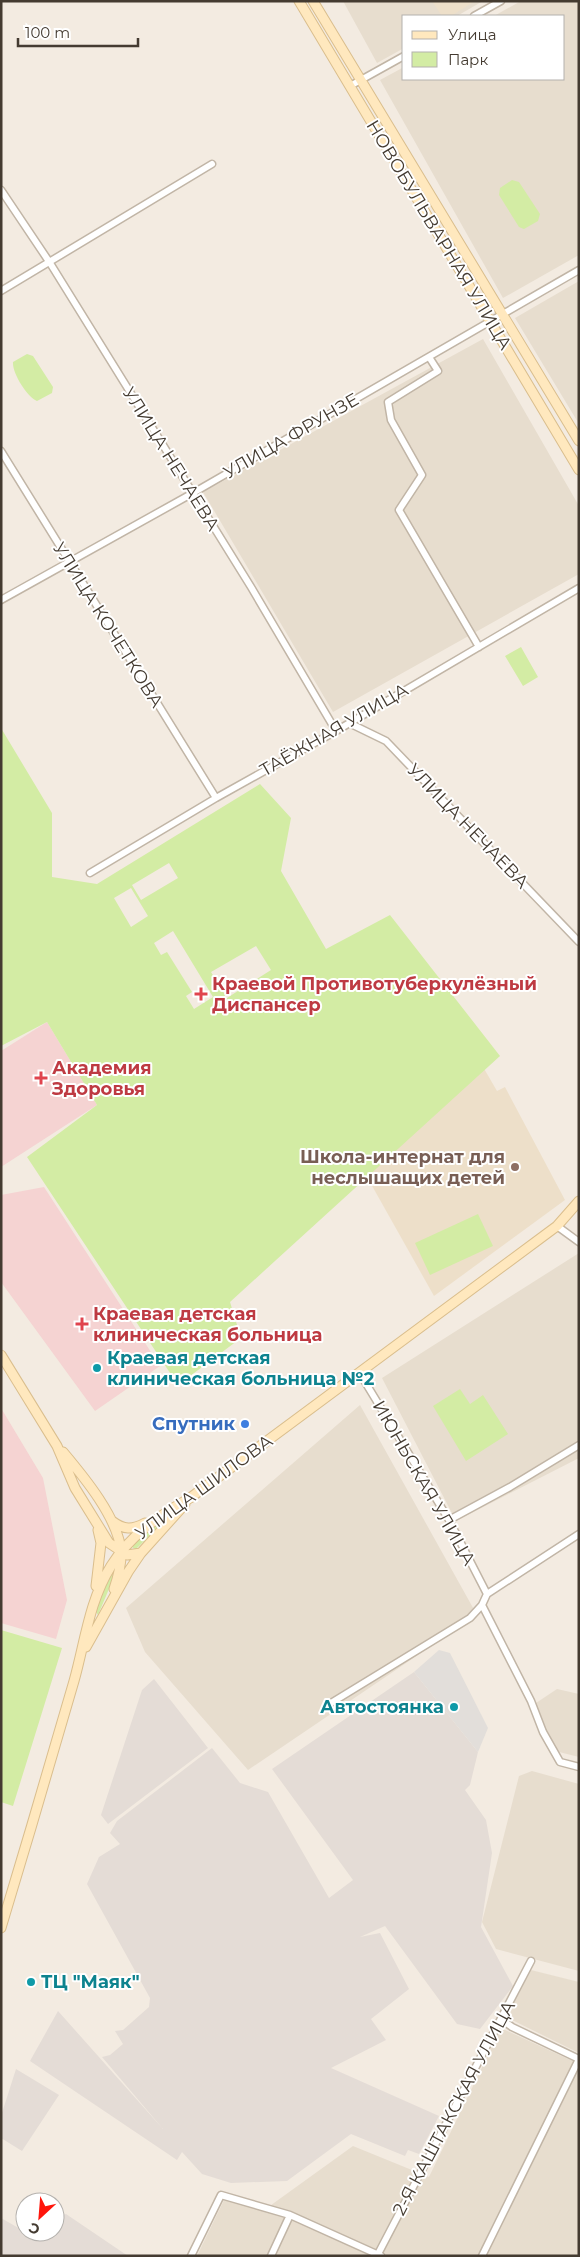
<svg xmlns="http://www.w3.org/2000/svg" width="580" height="2257" font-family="Montserrat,sans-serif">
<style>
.residential{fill:#e7ddce}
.industrial{fill:#e4dcd6}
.education{fill:#eddfc9}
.medical{fill:#f5d3d2}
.green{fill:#d3eca4;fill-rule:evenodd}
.parking{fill:#e2deda}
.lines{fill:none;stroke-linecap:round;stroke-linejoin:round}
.street-casing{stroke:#c1b5a6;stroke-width:9}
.secondary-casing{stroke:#dabe8d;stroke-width:11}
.street{stroke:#fff;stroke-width:6}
.secondary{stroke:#ffe8be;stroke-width:9}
.health-dot{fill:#e0444e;stroke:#fff;stroke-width:2}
.education-dot{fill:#8d6e63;stroke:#fff;stroke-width:2}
.culture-dot{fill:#0f9aa8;stroke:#fff;stroke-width:2}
.shop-dot{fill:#3f7fe0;stroke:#fff;stroke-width:2}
.labels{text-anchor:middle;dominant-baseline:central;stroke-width:4;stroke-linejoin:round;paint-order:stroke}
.street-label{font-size:18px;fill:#443b31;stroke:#fff}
.health-label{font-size:18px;font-weight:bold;fill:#be3a42;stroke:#fff;text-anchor:start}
.education-label{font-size:18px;font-weight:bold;fill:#785e54;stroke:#fff;text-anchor:end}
.culture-label{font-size:18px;font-weight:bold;fill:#0d838f;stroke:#fff;text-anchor:start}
.shop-label{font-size:18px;font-weight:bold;fill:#366cbe;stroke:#fff;text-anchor:end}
</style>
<rect width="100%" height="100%" fill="#f3ebe1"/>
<path class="residential" d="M 343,1 L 483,1 L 457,16 L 404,16 L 404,48 L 377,63 Z
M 521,1 L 579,1 L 579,255 L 503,298 L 380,80 L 404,67 L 404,79 L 564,79 L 564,16 L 494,16 Z
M 579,281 L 579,424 L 515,318 Z
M 483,339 L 579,506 L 579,574 L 333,712 L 203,492 Z
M 579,1253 L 579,1458 L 456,1521 L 382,1378 Z
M 360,1405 L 477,1615 L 248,1770 L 145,1652 L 126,1608 Z
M 557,1689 L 579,1694 L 579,1757 L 555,1751 L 533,1705 Z
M 532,1771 L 579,1784 L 579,1971 L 496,1949 L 482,1922 L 519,1776 Z
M 531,1970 L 579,1982 L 579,2053 L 506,2017 Z
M 501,2028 L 579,2064 L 579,2256 L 197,2256 L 225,2198 L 267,2208 L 353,2146 L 429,2177 Z"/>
<path class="industrial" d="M 414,1672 L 478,1752 L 470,1785 L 465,1790 L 486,1820 L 492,1853 L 481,1927 L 513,1986 L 480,2029 L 457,2024 L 385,1926 L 360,1937 L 380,1933 L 409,1989 L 371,2019 L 386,2040 L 331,2068 L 439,2116 L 419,2154 L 408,2150 L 405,2156 L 351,2134 L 287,2181 L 231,2183 L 202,2174 L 182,2152 L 177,2160 L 30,2061 L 58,2011 L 163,2129 L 102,2057 L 110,2055 L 123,2044 L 115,2031 L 123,2030 L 149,2007 L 150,1998 L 87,1884 L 99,1857 L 120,1844 L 110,1833 L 117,1821 L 212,1748 L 240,1783 L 268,1792 L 329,1898 L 353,1880 L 272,1769 Z
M 154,1679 L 208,1748 L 108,1824 L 101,1815 L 142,1690 Z
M 16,2069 L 59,2095 L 22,2151 L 1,2138 L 1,2116 Z
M 66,2214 L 128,2256 L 1,2256 L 1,2218 L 22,2230 L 25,2229 L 25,2232 L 55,2232 L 55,2218 Z"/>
<path class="education" d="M 432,1 L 475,1 L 451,16 L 442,16 Z
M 479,1060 L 497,1091 L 505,1087 L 565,1200 L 434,1296 L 362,1168 Z"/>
<path class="medical" d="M 47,1022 L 97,1105 L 1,1167 L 1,1051 Z
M 44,1187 L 160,1366 L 95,1411 L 1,1282 L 1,1195 Z
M 1,1408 L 43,1478 L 67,1600 L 56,1639 L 1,1623 Z"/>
<path class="green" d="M 512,180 L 519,182 L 540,214 L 538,221 L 524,229 L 519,227 L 499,195 L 500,188 Z
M 27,354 L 33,356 L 53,387 L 52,393 L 37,401 C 27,397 12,373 13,362 Z
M 521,647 L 538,677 L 523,686 L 505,656 Z
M 1,728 L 52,813 L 52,877 L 97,884 L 260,784 L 291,818 L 281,871 L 326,949 L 390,915 L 500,1056 L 230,1302 L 241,1338 L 178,1385 L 27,1157 L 97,1105 L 47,1022 L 1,1046 ZM 169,863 L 178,878 L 141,900 L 132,885 ZM 131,888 L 148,916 L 131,927 L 114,898 ZM 173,931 L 213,997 L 194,1009 L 186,996 L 192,992 L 167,952 L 161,955 L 154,943 ZM 256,946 L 271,970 L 227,998 L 211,972 Z
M 478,1214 L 493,1246 L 430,1275 L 415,1243 Z
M 460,1389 L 470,1404 L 483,1395 L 508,1434 L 466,1461 L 433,1406 Z
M 167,1514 L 169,1517 L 136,1549 L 133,1548 L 132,1545 Z
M 111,1573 L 114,1577 L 98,1615 L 96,1612 L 107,1577 Z
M 1,1630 L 62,1648 L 13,1806 L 1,1802 Z"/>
<path class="parking" d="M 439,1650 L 450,1653 L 488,1728 L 478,1752 L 414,1672 Z"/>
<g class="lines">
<defs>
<path id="street" d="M 474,16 L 501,1
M 350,86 L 404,56
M 1,190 L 50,263 L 251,587 L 336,731
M 1,291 L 212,164
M 429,357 L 438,371 L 388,402 L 391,420 L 422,475 L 399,510 L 479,647
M 1,451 L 216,798
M 1,600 L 193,493 L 579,270
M 349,723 L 386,741 L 579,942
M 90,873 L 216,798 L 336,731 L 579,588
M 557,1226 L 579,1242
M 359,1372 L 449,1520 L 487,1594
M 449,1520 L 510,1487 L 579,1445
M 482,1605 L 531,1701 L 543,1732 L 560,1762 L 579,1767
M 331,1703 L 470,1618 L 482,1605 L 487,1594 L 579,1534
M 501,2019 L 512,2027 L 579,2059
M 191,2256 L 221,2195 L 290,2215 L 381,2256
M 271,2256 L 290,2215
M 377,2256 L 531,1961
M 482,2256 L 579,2059"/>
<path id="secondary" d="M 299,1 L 579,470
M 313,1 L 579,441
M 1,1355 L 57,1446 L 75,1488 L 109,1543 L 127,1555 L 141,1553
M 63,1452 C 84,1477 118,1518 121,1551 C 122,1564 118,1577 114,1589
M 112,1521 C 124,1530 132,1530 145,1523
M 96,1586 L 101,1543 L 98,1530
M 86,1647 L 128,1572 L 141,1553 L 185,1504
M 1,1928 C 26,1846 50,1763 74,1681 C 85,1642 89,1601 111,1566 C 130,1535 159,1516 190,1498 L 557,1226 L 579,1201"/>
</defs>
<use href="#street" class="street-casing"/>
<use href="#secondary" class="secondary-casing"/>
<use href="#street" class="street"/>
<use href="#secondary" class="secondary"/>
</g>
<g class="health-dot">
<path d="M198.5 986.5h5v5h5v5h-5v5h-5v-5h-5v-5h5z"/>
<path d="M38.5 1070.5h5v5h5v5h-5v5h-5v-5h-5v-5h5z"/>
<path d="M79.5 1316.5h5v5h5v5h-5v5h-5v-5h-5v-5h5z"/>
</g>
<circle class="education-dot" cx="515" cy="1167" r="5"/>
<g class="culture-dot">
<circle cx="97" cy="1368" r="5"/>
<circle cx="454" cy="1707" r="5"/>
<circle cx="31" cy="1982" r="5"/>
</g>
<circle class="shop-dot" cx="245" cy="1424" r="5"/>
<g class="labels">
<g class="street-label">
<text transform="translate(439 235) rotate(59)">НОВОБУЛЬВАРНАЯ УЛИЦА</text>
<text transform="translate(291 436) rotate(-30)">УЛИЦА ФРУНЗЕ</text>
<text transform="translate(171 459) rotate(58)">УЛИЦА НЕЧАЕВА</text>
<text transform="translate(108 625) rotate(58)">УЛИЦА КОЧЕТКОВА</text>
<text transform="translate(334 730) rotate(-30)">ТАЁЖНАЯ УЛИЦА</text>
<text transform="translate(468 826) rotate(46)">УЛИЦА НЕЧАЕВА</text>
<text transform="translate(424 1483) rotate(60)">ИЮНЬСКАЯ УЛИЦА</text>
<text transform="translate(204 1487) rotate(-36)">УЛИЦА ШИЛОВА</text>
<text transform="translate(454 2108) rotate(-62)">2-Я КАШТАКСКАЯ УЛИЦА</text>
</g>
<g class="health-label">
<text x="212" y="984">Краевой Противотуберкулёзный<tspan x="212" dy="21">Диспансер</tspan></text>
<text x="52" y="1068">Академия<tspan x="52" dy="21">Здоровья</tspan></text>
<text x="93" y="1314">Краевая детская<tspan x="93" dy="21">клиническая больница</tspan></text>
</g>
<g class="education-label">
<text x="505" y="1157">Школа-интернат для<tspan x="505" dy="21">неслышащих детей</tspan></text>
</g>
<g class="culture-label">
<text x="107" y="1358">Краевая детская<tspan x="107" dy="21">клиническая больница №2</tspan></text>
<text x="444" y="1707" text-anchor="end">Автостоянка</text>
<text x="41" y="1982">ТЦ "Маяк"</text>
</g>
<g class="shop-label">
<text x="235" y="1424">Спутник</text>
</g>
</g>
<rect width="580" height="2257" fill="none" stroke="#443b31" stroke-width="5"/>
<rect x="402" y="15" width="162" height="65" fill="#ffffff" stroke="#b4b1ad"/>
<rect x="412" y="31" width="25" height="8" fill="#ffe8be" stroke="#b4b1ad"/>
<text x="448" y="40" font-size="15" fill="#443b31">Улица</text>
<rect x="412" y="52" width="25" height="15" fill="#d3eca4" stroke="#b4b1ad"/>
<text x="448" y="65" font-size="15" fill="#443b31">Парк</text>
<g transform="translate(40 2217) rotate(206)"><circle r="24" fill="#ffffff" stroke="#b4b1ad"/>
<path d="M0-4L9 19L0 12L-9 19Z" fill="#ff150b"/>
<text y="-8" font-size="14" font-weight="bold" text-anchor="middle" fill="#443b31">С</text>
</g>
<path d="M18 38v8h120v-8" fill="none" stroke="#443b31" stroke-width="2.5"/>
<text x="25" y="38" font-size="15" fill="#443b31" stroke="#ffffff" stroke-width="4" paint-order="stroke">100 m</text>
</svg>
